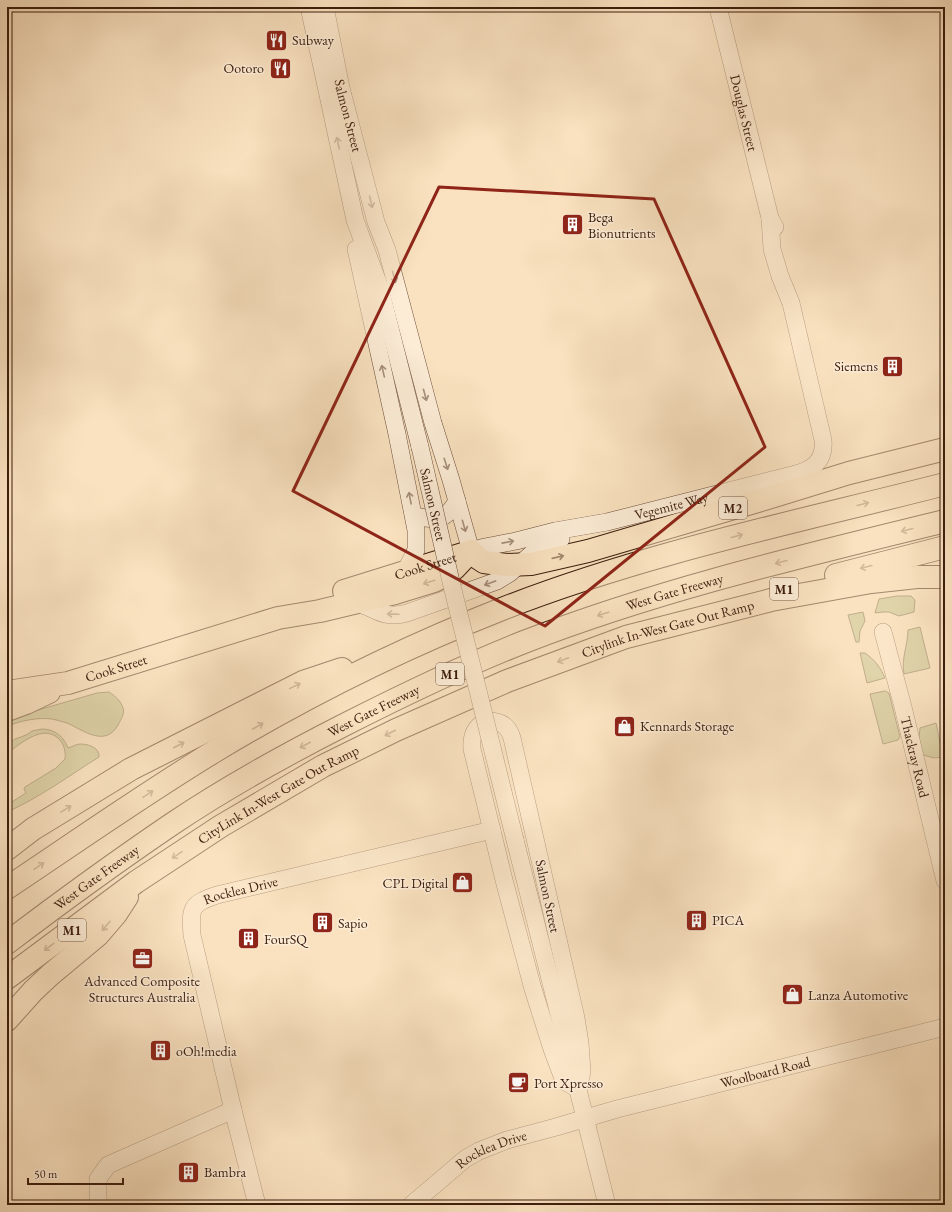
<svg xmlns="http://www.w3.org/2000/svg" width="952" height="1212" font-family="'EB Garamond',serif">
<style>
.green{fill:#c0c391;stroke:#7e704f}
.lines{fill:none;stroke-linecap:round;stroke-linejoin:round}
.minor-casing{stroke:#6c4e3a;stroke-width:18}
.major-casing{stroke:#3c1d0d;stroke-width:24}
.highway-casing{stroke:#3c1d0d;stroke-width:24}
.minor{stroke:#fcecd6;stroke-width:17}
.major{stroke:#fae2c0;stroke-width:22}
.highway{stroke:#fae2c0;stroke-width:22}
.minor-bridge-casing{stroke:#6c4e3a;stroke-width:18;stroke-linecap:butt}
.minor-bridge{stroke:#fcecd6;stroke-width:17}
.oneway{stroke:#a68f7c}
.oneway2{stroke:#a4896f}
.marked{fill:none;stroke:#8f2418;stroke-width:3;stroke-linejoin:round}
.labels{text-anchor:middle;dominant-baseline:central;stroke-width:3;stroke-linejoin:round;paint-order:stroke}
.shield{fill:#fcecd6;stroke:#765b49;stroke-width:1}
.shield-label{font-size:13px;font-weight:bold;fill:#3c1d0d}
.poi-label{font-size:14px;fill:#3c1d0d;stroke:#fcecd6;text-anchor:start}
.street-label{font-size:14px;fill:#3c1d0d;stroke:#fcecd6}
</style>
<rect width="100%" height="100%" fill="#fae2c0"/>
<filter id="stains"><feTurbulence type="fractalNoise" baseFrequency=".005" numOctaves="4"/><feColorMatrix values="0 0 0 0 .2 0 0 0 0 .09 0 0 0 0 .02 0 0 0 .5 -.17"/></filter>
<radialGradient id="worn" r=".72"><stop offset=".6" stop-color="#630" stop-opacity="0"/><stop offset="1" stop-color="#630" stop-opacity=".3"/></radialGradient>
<path class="green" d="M 897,596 L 911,596 L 915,600 L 914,612 L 899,616 L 889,612 L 883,612 L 875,613 L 879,599 Z
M 863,612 L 865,621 L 860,631 L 859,642 L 856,642 L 848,615 Z
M 920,627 L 930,668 L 904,674 C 901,658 908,645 908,630 Z
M 860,653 L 865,653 C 874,659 881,668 885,678 L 867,683 Z
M 885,691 L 889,693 L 900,737 L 898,740 L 883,744 L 870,694 Z
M 109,692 C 115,696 121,701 123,708 C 125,714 121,719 118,725 C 105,748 83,730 67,723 C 63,722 57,720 52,719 C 37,717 21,721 7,726 L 7,719 L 97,693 Z
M 936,723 L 943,757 L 934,758 L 923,755 L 919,738 L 920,728 Z
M 42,729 C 55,729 64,737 68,748 C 72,747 76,744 80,744 C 89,744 100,748 99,757 C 70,775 39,798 7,812 L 7,805 L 26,793 L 24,789 L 25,787 L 56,768 L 65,759 C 66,752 64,744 59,739 C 43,723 21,744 7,753 L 7,745 L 15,739 L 21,737 L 28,734 L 32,731 Z"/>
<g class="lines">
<defs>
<g id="minor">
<path d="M 309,7 L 355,220 L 380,288 L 420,447"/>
<path id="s1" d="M 325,7 L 341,88 L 376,222 L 387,250 L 433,423 L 451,480 L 471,551 L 485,547 L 516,541 L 555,531 L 607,522 L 796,474 C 813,469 825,461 823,440 L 791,303 L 780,276 L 772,249 L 770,218"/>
<path id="s2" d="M 718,7 L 770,218 L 775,227"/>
<path d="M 356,249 L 397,434 L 416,530 L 416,550 L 405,572"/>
<path d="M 414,516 C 436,520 444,523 457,501"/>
<path d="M 352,603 C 365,603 373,611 385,614 C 393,616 400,615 407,613 L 497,581 L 510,573 L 538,548 L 561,539"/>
<path id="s3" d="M 883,632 L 903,707 L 945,881"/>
<path d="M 486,721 C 500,720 508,725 512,738 L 576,1018 L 580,1043 L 582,1072 L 578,1089 L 564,1081 L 552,1049 L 533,989 L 505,884 L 472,749 C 471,736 474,727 486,721 Z"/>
<path d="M 515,840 L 607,1205"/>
<path d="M 99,1205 L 98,1198 L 98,1179 L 108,1165 L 233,1110"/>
<path id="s4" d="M 257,1205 L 233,1110 L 192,935 C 190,907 191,904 217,895 L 492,830"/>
<path id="s5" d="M 411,1205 L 465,1159 L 479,1151 L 507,1140 L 556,1127 L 617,1109 L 945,1027"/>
</g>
<g id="major">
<path id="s6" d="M 344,591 L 466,553"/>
<path id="s7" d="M 7,692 L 68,683 L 278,618 L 320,611 L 395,593 L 434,581 L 446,575 L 455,568 L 471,551"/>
<path d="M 7,710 L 26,703 L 49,692"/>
</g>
<g id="highway">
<path d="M 471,551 L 478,558 L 484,562 L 506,565 L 531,564 L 588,551 L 758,501 L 849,473 L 945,449"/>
<path d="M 836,575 L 945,547"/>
<path d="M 7,849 L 33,829 L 131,769 L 303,682 L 342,669"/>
<path d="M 7,888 C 76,842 144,794 215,751 C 306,696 403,648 502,609 C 645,553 797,522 945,484"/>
<path id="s8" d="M 7,943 C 61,902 116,862 172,824 C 227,787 285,755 344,725 C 403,695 463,666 524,642 C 661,589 803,556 945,521"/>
<path id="s9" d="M 7,978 L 136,882 L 221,826 L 323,766 L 396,730 L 507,681 L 626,637 L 771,600 L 871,582 L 917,577 L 945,577"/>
<path d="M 7,1020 L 33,991 L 50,975 L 98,935 L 116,914 L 127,897"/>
</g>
</defs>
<use href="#minor" class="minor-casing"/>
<use href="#major" class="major-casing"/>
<use href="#highway" class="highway-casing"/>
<use href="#minor" class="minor"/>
<use href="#major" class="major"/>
<use href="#highway" class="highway"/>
<defs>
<g id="minor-bridge">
<path id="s10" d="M 420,447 L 452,586 L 515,840"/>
</g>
</defs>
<use href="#minor-bridge" class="minor-bridge-casing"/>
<use href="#minor-bridge" class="minor-bridge"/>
</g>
<defs><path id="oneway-shaft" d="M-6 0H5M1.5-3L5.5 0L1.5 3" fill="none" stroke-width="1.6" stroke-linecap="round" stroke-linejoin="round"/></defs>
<g class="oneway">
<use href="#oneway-shaft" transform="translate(338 143) rotate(-102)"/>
<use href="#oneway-shaft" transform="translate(371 202) rotate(76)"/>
<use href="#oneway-shaft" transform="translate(394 277) rotate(75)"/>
<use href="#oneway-shaft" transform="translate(383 371) rotate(-103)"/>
<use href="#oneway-shaft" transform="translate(425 395) rotate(75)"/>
<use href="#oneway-shaft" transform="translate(446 464) rotate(72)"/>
<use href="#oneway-shaft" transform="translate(410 498) rotate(-101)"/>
<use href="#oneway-shaft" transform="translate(464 526) rotate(74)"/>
<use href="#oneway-shaft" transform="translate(508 542) rotate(-11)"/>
<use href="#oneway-shaft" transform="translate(490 583) rotate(160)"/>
<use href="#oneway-shaft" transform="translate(393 614) rotate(-178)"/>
</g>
<g class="oneway2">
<use href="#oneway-shaft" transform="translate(863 504) rotate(-14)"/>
<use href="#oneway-shaft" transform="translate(907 530) rotate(166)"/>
<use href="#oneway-shaft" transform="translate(737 536) rotate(-15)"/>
<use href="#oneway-shaft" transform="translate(558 557) rotate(-13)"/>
<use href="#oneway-shaft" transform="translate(781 562) rotate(165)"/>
<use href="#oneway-shaft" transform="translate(866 567) rotate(166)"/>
<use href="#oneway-shaft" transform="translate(429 582) rotate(162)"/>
<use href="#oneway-shaft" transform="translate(603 614) rotate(162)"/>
<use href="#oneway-shaft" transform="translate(563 660) rotate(159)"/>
<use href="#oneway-shaft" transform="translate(295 686) rotate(-26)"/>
<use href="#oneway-shaft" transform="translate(258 726) rotate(-30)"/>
<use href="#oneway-shaft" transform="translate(390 733) rotate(153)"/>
<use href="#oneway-shaft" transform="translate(179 745) rotate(-27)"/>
<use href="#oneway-shaft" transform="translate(305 745) rotate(153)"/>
<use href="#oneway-shaft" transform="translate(148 794) rotate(-34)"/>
<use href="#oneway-shaft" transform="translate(66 809) rotate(-31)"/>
<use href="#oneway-shaft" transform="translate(177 855) rotate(146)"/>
<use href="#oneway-shaft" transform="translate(39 866) rotate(-34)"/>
<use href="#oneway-shaft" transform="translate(106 926) rotate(131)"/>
<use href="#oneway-shaft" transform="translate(49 947) rotate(143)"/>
</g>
<path d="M0 0H952V1212H0ZM 439,187 L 654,199 L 765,447 L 545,626 L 293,491 Z" fill="#fae2c0" fill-opacity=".55" fill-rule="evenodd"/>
<path class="marked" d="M 439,187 L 654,199 L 765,447 L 545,626 L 293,491 Z"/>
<defs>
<symbol id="restaurant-square" viewBox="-11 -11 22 22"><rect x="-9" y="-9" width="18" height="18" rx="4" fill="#8f2418" stroke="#fcecd6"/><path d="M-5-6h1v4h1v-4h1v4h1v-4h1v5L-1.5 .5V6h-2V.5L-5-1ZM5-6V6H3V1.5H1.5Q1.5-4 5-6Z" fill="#fff"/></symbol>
<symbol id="building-square" viewBox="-11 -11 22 22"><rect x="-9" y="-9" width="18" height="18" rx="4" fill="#8f2418" stroke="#fcecd6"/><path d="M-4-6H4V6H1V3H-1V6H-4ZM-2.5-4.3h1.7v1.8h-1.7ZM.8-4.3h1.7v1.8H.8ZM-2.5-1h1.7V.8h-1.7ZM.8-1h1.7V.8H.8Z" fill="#fff"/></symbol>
<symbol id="shop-square" viewBox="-11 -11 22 22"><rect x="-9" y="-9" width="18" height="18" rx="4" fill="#8f2418" stroke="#fcecd6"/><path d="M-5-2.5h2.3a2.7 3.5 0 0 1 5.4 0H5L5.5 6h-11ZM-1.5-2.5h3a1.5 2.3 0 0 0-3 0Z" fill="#fff"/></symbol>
<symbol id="office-square" viewBox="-11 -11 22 22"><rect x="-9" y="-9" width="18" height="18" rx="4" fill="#8f2418" stroke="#fcecd6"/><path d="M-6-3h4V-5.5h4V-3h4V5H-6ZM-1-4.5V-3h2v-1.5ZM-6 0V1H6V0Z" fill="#fff"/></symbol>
<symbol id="cafe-square" viewBox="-11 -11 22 22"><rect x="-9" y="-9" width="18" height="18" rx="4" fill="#8f2418" stroke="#fcecd6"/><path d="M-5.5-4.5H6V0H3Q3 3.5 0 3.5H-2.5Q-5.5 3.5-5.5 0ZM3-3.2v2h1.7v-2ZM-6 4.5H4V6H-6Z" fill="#fff"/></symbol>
</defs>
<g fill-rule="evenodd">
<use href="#restaurant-square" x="264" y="28" width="25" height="25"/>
<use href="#restaurant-square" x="268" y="56" width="25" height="25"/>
<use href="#building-square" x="560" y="212" width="25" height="25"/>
<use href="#building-square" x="880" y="354" width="25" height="25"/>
<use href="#shop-square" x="612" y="714" width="25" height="25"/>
<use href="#shop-square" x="450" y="870" width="25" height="25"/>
<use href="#building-square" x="684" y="908" width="25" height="25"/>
<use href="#building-square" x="310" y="910" width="25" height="25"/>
<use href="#building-square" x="236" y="926" width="25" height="25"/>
<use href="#office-square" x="130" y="946" width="25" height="25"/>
<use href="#shop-square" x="780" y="982" width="25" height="25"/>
<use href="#building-square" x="148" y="1038" width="25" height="25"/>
<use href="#cafe-square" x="506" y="1070" width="25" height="25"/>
<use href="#building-square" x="176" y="1160" width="25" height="25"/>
</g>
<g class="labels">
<g class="shield">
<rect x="719" y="497" width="28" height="22" rx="3"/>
<rect x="770" y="578" width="28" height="22" rx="3"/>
<rect x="436" y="663" width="28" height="22" rx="3"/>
<rect x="58" y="919" width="28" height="22" rx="3"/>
</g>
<g class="shield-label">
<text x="733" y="508">M2</text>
<text x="784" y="589">M1</text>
<text x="450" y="674">M1</text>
<text x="72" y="930">M1</text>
</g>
<g class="poi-label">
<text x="292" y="40">Subway</text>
<text x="264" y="68" text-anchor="end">Ootoro</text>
<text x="588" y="217">Bega<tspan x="588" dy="16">Bionutrients</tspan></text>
<text x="878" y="366" text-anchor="end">Siemens</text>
<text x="640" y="726">Kennards Storage</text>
<text x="448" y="883" text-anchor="end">CPL Digital</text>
<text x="712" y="920">PICA</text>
<text x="338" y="923">Sapio</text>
<text x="264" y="939">FourSQ</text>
<text x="142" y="981" text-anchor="middle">Advanced Composite<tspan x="142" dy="16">Structures Australia</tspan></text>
<text x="808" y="995">Lanza Automotive</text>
<text x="176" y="1051">oOh!media</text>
<text x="534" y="1083">Port Xpresso</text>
<text x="204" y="1172">Bambra</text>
</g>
<g class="street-label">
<text stroke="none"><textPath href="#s2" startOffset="109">Douglas Street</textPath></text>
<text stroke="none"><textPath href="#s1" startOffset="111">Salmon Street</textPath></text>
<text stroke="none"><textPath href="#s10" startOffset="59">Salmon Street</textPath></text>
<text stroke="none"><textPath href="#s1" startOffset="769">Vegemite Way</textPath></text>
<text stroke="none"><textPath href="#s6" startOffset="85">Cook Street</textPath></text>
<text stroke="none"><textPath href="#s8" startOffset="759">West Gate Freeway</textPath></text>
<text stroke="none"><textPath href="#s9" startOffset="753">Citylink In-West Gate Out Ramp</textPath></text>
<text stroke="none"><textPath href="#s7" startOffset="112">Cook Street</textPath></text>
<text stroke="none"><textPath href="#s8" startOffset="435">West Gate Freeway</textPath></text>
<text stroke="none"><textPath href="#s3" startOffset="129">Thackray Road</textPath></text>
<text stroke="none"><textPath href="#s9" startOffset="328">CityLink In-West Gate Out Ramp</textPath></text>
<text stroke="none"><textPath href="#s8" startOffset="111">West Gate Freeway</textPath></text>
<text stroke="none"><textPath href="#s4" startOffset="356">Rocklea Drive</textPath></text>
<text transform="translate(548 896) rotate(78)">Salmon Street</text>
<text stroke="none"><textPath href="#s5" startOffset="384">Woolboard Road</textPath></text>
<text stroke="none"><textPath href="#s5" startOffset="99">Rocklea Drive</textPath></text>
</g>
</g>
<rect width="952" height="1212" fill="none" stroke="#fae2c0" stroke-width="24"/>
<rect x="8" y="8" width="936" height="1196" fill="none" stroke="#3c1d0d" stroke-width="2"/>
<rect x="12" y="12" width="928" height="1188" fill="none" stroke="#3c1d0d"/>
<path d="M28 1178v6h95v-6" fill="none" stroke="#3c1d0d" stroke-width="2"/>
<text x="34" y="1178" font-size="12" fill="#3c1d0d" stroke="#fcecd6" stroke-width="3" paint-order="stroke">50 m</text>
<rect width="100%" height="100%" filter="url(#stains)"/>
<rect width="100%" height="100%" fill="url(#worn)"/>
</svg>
